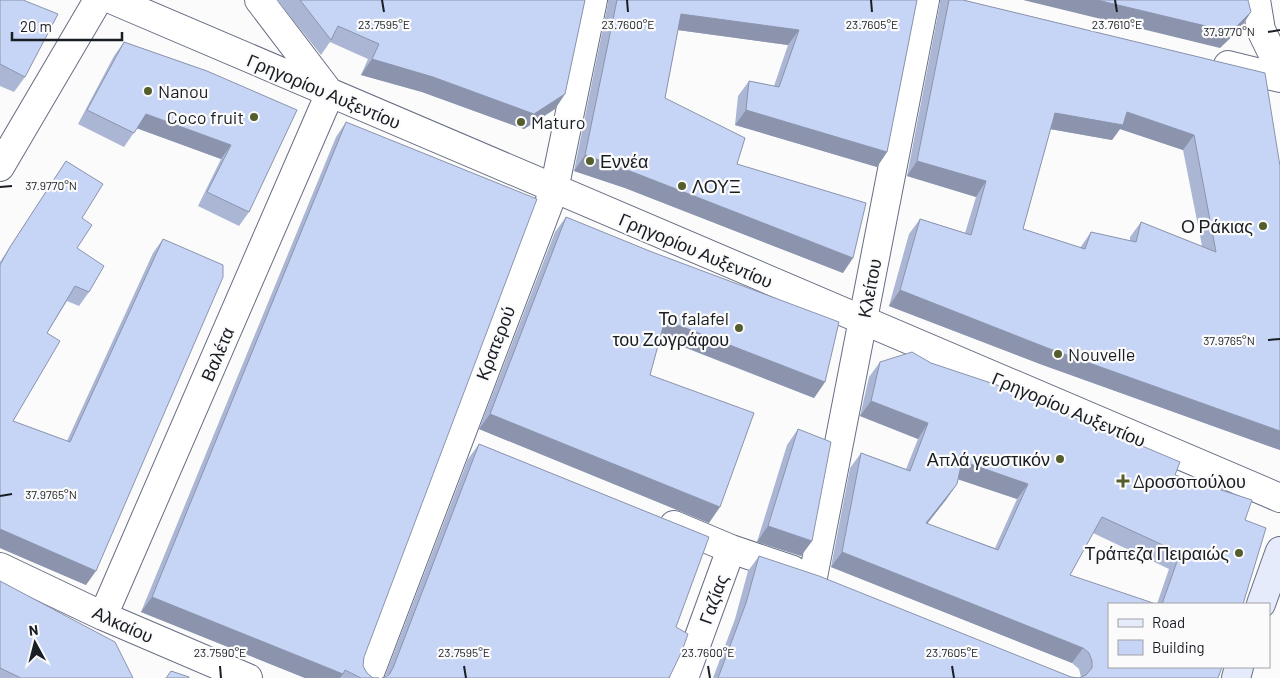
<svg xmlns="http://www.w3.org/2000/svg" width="1280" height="678" font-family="Barlow,sans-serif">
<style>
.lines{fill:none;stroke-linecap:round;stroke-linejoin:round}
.minor-casing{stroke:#666e82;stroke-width:30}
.tertiary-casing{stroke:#666e82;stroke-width:30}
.secondary-casing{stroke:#666e82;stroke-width:30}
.minor{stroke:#fff;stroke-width:28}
.tertiary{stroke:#fff;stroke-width:28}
.secondary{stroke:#e5ebfa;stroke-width:28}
.wall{fill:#aab6d4;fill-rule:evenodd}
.shaded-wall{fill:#8b94ac}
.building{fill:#c6d4f6;stroke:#8b94ac;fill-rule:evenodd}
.ticks{fill:none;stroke:#191d24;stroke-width:2}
.poi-dot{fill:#545d2c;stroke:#fbfbfb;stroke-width:2}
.labels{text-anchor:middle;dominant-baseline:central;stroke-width:4.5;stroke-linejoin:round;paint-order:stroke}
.poi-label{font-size:18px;fill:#191d24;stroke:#fbfbfb;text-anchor:start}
.street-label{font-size:18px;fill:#191d24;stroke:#fbfbfb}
.ticks-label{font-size:12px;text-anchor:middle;fill:#191d24;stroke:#fbfbfb;stroke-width:4.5;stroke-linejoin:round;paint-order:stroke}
</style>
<rect width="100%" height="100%" fill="#fbfbfb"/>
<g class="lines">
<defs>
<path id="minor" d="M 1256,0 L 1261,30 L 1280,69
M 1228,65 L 1280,78
M 0,167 L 98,0
M 674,525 L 731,549 L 793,570
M 0,567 L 103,616 L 248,678
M 813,577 L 925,0
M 103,616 L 330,93
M 368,678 L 554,190 L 593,0
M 684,678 L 731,549"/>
<path id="tertiary" d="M 113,0 L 1280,498
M 259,0 L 329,92"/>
<path id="secondary" d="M 1261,604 L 1280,551
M 1236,678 L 1239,667"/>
</defs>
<use href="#minor" class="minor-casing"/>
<use href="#tertiary" class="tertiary-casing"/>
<use href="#secondary" class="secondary-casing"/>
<use href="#minor" class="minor"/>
<use href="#tertiary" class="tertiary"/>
<use href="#secondary" class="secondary"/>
</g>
<path class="wall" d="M 0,0 L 25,77 L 14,92 L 0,86 Z
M 277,0 L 585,0 L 565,94 L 555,109 L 524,129 L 422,92 L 361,75 L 368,59 L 330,42 L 321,55 Z
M 608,0 L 917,0 L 887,152 L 877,167 L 735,125 L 738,96 L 749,81 L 774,86 L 788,45 L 678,30 L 665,98 L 737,164 L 843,273 L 625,188 L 574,171 L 608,3 Z
M 940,0 L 963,0 L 1265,73 L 1280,450 L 1040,364 L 889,306 L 909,234 L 920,219 L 965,233 L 976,197 L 907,176 L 940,3 ZM 1050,129 L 1112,140 L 1120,129 L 1183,150 L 1202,246 L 1141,222 L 1130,237 L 1130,241 L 1091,232 L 1080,248 L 1023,229 Z
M 124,42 L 207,71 L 249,212 L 239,226 L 198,206 L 221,159 L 137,128 L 124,147 L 78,124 L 114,56 Z
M 346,122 L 364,657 L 363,666 L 367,673 L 373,678 L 379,678 L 305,678 L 141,612 L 336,137 Z
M 66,161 L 82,218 L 77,248 L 89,292 L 79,306 L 67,301 L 47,333 L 13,421 L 67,441 L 153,253 L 163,239 L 86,585 L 0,548 L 0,262 Z
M 566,217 L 825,382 L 814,398 L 660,338 L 650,375 L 709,523 L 479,429 L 555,232 Z
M 880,362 L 931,363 L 1175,475 L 1245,520 L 1243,604 L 1157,604 L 1169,569 L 1093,533 L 1070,575 L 1218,678 L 713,678 L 735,619 L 748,571 L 759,556 L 1071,677 L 1079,678 L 1081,677 L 1079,669 L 1072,663 L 831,567 L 850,468 L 861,453 L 906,469 L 918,439 L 860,416 L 869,377 ZM 958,479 L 1017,499 L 995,548 L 927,524 L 957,484 Z
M 798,429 L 812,541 L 801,556 L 757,542 L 787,445 Z
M 479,444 L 709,537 L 385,676 L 468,459 Z
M 0,581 L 133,678 L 0,678 Z"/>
<path class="shaded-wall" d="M 1023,0 L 1097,0 L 1251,12 L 1241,28 L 1220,48 Z
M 681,14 L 799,30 L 788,45 L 670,29 Z
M 372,59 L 565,94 L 555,109 L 524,129 L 422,92 L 361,75 Z
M 746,110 L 887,152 L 877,167 L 735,125 Z
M 1127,112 L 1194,135 L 1183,150 L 1120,129 L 1112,140 L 1044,128 L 1055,113 Z
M 146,114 L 231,145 L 221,159 L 136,128 Z
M 585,155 L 635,173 L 853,258 L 843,273 L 625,188 L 574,171 Z
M 917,161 L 986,181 L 976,197 L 907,176 Z
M 900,290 L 1280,431 L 1280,450 L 1040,364 L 889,306 Z
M 665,320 L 825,382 L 814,398 L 654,335 Z
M 871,401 L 928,423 L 918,439 L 860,416 Z
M 490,414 L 720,507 L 709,523 L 479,429 Z
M 962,461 L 1028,484 L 1017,499 L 951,477 Z
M 957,484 L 946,500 L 915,539 L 926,523 Z
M 768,526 L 812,541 L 801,556 L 757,542 Z
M 0,529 L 96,571 L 86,585 L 0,548 Z
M 842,552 L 1083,648 L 1072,663 L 831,567 Z
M 152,597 L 343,674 L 340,678 L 305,678 L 141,612 Z"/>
<path class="building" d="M 0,0 L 23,0 L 58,14 L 25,77 L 0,64 Z
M 300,0 L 585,0 L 565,94 L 534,114 L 433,77 L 372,59 L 379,44 L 338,26 L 331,40 Z
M 617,0 L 917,0 L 887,152 L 746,110 L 749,81 L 779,87 L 799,30 L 681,14 L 665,98 L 745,138 L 737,164 L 866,203 L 853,258 L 635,173 L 585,155 Z
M 949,0 L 963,0 L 1265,73 L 1280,166 L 1280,431 L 1050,349 L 900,290 L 920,219 L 971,235 L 986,181 L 917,161 ZM 1127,112 L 1194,135 L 1216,252 L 1141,222 L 1136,242 L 1091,232 L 1085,249 L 1023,229 L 1055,113 L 1123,125 Z
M 1097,0 L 1248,0 L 1251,12 L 1231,32 Z
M 124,42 L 207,71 L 297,110 L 249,212 L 207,192 L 231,145 L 146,114 L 134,133 L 87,110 Z
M 346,122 L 537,199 L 364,657 L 363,666 L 367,673 L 373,678 L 379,678 L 361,678 L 345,670 L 343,674 L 152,597 Z
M 66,161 L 103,184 L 82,218 L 92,225 L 77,248 L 104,266 L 89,292 L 75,286 L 47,333 L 60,341 L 13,421 L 70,442 L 163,239 L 223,265 L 223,277 L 96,571 L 0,529 L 0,265 L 10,247 Z
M 566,217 L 652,252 L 839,322 L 825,382 L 665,320 L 650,375 L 754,413 L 720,507 L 490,414 Z
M 912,352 L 931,363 L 1000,386 L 1180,462 L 1175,475 L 1252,500 L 1245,520 L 1266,528 L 1243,604 L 1162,604 L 1180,553 L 1102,517 L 1070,575 L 1156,604 L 1109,604 L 1109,667 L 1222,667 L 1218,678 L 718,678 L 746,603 L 759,556 L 819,576 L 1071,677 L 1079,678 L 1086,675 L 1092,668 L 1092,661 L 1089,653 L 1083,648 L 842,552 L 861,453 L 910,471 L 928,423 L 871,401 L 880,362 ZM 962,461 L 1028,484 L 998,550 L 926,523 L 957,484 Z
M 798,429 L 831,442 L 812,541 L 768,526 Z
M 479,444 L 709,537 L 676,627 L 688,634 L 682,651 L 669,678 L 382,678 L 389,675 L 393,668 Z
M 0,581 L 115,642 L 133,678 L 21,678 L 0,668 Z
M 171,671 L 189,677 L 189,678 L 166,678 Z"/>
<path class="ticks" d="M 382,0 L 384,12M 627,0 L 628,12M 871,0 L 872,12M 1115,0 L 1117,12M 1268,32 L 1280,30M 0,187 L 12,186M 1268,340 L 1280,339M 0,496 L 12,494M 220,666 L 221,678M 464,666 L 466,678M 708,666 L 710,678M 952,666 L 954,678"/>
<g class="poi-dot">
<circle cx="148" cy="91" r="5"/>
<circle cx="254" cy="117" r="5"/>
<circle cx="521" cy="122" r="5"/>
<circle cx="590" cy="161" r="5"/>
<circle cx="682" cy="186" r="5"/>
<circle cx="1263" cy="226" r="5"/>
<circle cx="739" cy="328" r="5"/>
<circle cx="1058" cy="354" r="5"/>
<circle cx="1060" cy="459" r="5"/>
<path d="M1120.5 473.5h5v5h5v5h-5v5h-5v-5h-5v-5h5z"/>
<circle cx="1239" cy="553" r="5"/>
</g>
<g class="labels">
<g class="poi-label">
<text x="158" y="91">Nanou</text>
<text x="244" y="117" text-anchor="end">Coco fruit</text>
<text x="531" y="122">Maturo</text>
<text x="600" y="161">Εννέα</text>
<text x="692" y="186">ΛΟΥΞ</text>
<text x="1253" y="226" text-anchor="end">Ο Ράκιας</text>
<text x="729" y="318" text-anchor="end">Το falafel<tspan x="729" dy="21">του Ζωγράφου</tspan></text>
<text x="1068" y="354">Nouvelle</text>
<text x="1050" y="459" text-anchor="end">Απλά γευστικόν</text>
<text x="1133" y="481">Δροσοπούλου</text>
<text x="1229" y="553" text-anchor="end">Τράπεζα Πειραιώς</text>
</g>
<g class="street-label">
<text transform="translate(324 91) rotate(23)">Γρηγορίου Αυξεντίου</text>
<text transform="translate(696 250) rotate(23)">Γρηγορίου Αυξεντίου</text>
<text transform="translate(869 288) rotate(-79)">Κλείτου</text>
<text transform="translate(495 343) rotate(-69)">Κρατερού</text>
<text transform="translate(217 354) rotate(-67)">Βαλέτα</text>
<text transform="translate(1069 409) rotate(23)">Γρηγορίου Αυξεντίου</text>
<text transform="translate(713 599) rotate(-70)">Γαζίας</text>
<text transform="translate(123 624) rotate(24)">Αλκαίου</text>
</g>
</g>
<g class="ticks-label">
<text x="384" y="29">23.7595°E</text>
<text x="628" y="29">23.7600°E</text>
<text x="872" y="29">23.7605°E</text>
<text x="1117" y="29">23.7610°E</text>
<text x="1229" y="36">37.9770°N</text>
<text x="51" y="190">37.9770°N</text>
<text x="1229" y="345">37.9765°N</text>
<text x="51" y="499">37.9765°N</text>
<text x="220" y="657">23.7590°E</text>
<text x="464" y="657">23.7595°E</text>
<text x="708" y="657">23.7600°E</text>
<text x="952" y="657">23.7605°E</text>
</g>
<rect x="1108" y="603" width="162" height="65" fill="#fbfbfb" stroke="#a1a2a5"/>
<rect x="1118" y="619" width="25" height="8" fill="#e5ebfa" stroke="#a1a2a5"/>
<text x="1152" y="628" font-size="15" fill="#191d24">Road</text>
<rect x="1118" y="640" width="25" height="15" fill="#c6d4f6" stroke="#a1a2a5"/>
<text x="1152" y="653" font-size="15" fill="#191d24">Building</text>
<g transform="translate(35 643) rotate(353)" stroke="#fbfbfb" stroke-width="4" paint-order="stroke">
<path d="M0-4L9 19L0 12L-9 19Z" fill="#191d24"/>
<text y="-8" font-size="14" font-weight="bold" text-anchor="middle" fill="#191d24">N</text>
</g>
<path d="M12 32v8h110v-8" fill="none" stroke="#191d24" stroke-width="2.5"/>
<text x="20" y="32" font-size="15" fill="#191d24" stroke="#fbfbfb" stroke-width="4" paint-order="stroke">20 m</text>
</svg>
